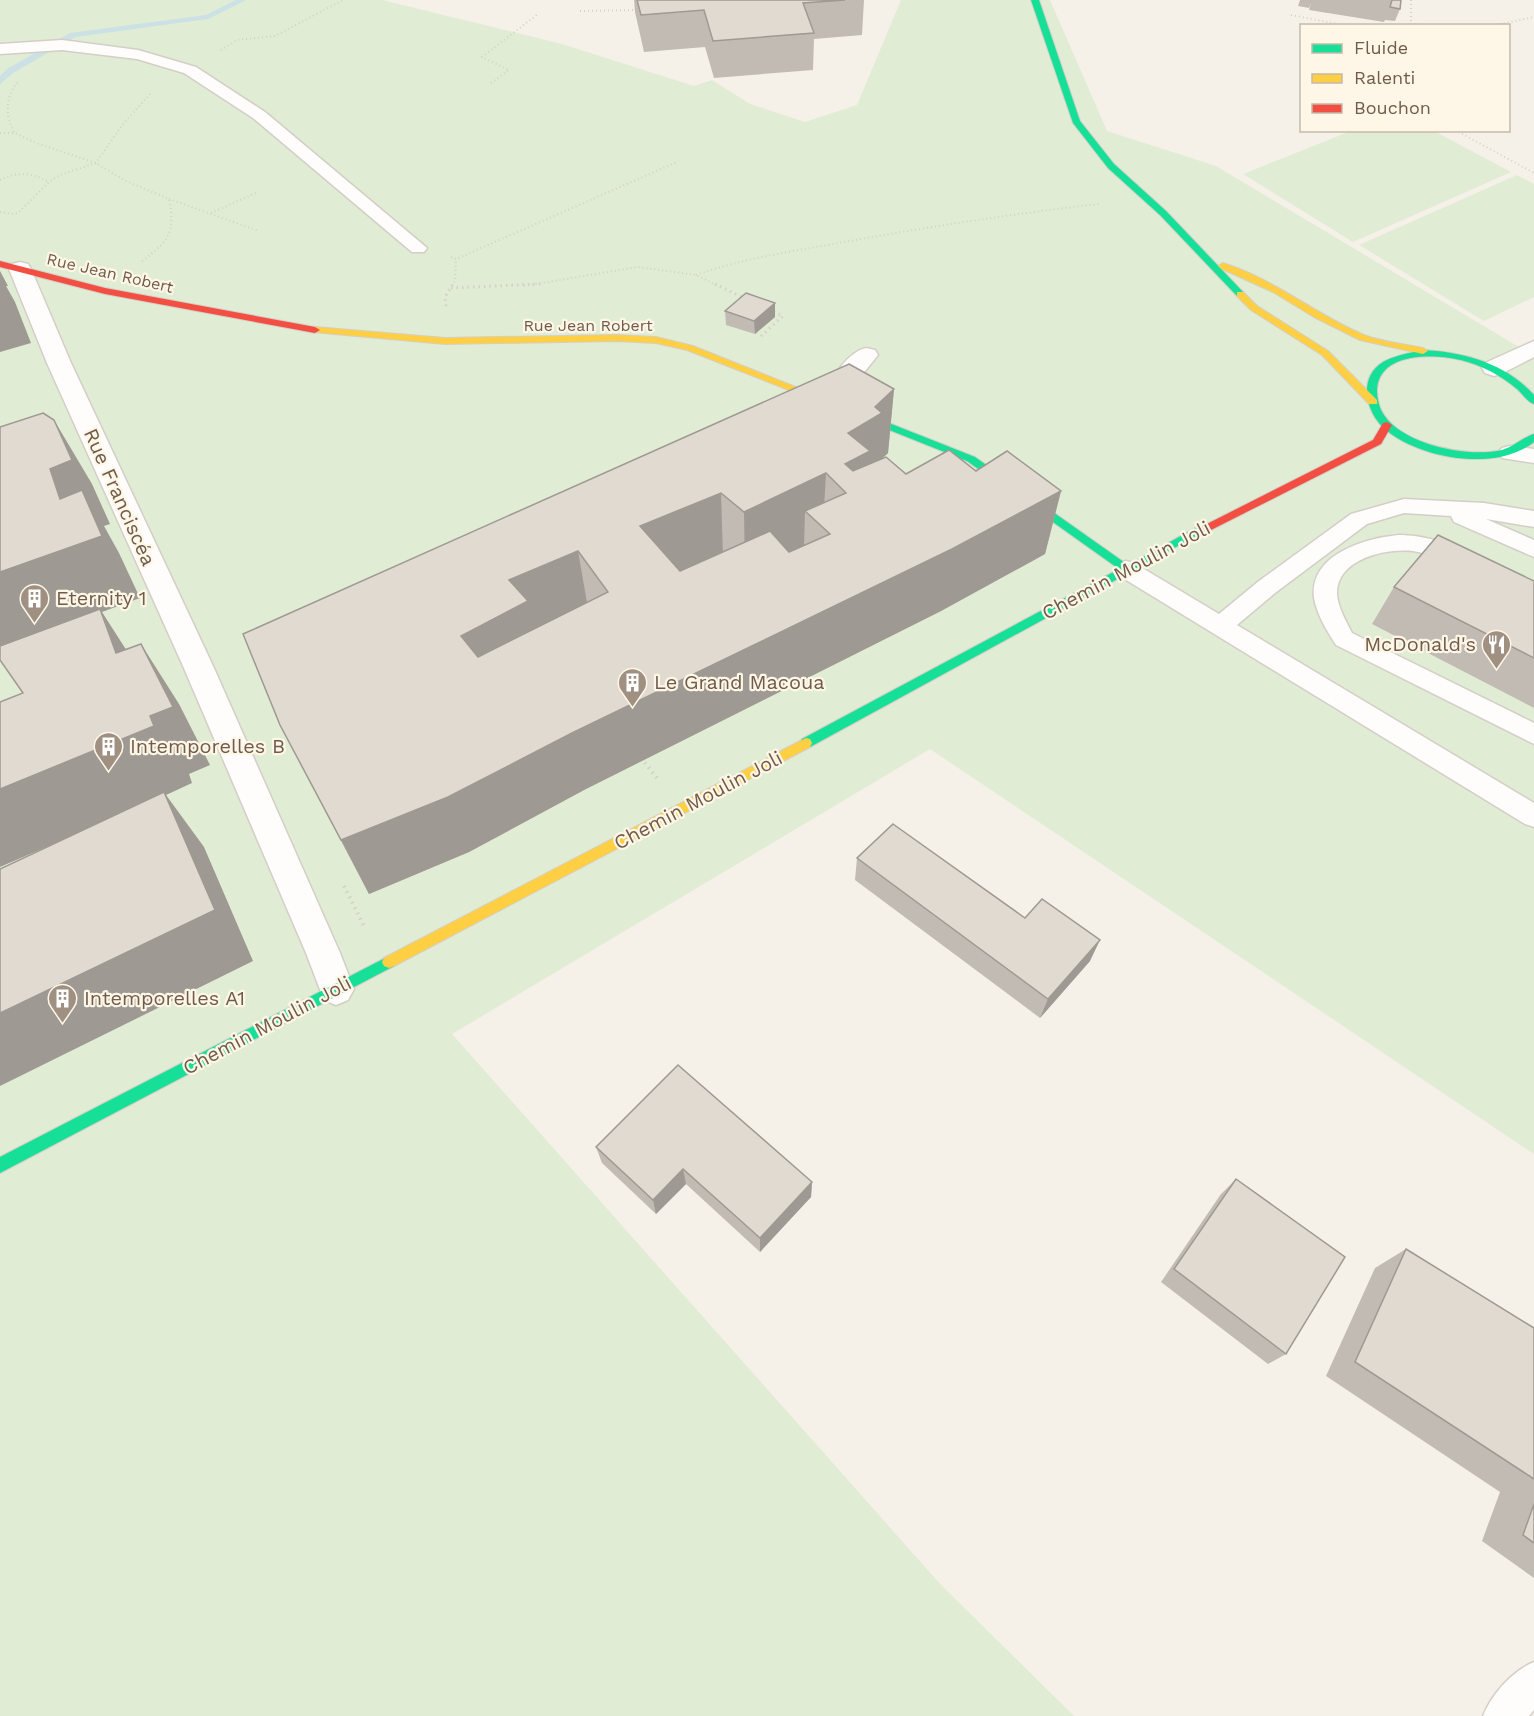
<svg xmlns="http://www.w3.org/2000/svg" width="1534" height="1716" font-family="'Work Sans',sans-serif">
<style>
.green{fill:#e0ecd4}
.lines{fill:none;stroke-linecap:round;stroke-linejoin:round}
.stream{fill:#cbe1e5;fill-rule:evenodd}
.lane-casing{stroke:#d4cec7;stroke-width:3}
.street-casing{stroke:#d4cec7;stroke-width:3}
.fast-casing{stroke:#d5cec7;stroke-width:2}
.slow-casing{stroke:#d5cec7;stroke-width:2}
.jam-casing{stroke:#d5cec7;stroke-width:2}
.path-far2{stroke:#d6d0ca;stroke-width:2;stroke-dasharray:1 3;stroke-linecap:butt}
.path-far1{stroke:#d6d0ca;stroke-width:3;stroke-dasharray:1.5 4;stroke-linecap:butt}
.path{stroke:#d6d0ca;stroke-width:4;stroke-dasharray:1.5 4.5;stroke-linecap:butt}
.lane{fill:#fefdfc;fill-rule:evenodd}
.street{fill:#fefdfc;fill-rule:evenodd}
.fast{fill:#16e098;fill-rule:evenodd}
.slow{fill:#ffcf43;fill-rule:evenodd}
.jam{fill:#f24e42;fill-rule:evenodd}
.wall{fill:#c2bbb3}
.shaded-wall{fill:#9e9992}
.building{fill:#e1dad0;stroke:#9e9992;stroke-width:1.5;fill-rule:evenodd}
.labels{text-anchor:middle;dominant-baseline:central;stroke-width:4.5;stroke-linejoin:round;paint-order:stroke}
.far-street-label{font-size:16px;fill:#715b4a;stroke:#fef7e8}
.street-label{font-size:20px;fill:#715b4a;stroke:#fef7e8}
.poi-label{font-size:20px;fill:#715b4a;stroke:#fef7e8;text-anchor:start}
</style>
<rect width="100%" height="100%" fill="#f5f1e9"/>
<path class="green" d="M 0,0 L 382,0 L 562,44 L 694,86 L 712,80 L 750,104 L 805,122 L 857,105 L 901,0 L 1050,0 L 1107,131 L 1216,166 L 1534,356 L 1534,1154 L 930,749 L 452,1034 L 941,1585 L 1074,1716 L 0,1716 Z
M 1351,131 L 1434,131 L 1511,172 L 1353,242 L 1243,174 Z
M 1517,175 L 1534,184 L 1534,297 L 1484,321 L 1359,245 Z"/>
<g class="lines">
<path class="stream" d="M 236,0 L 246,0 L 208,19 L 75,37 L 13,73 L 0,84 L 0,76 L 7,69 L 70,33 L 206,15 Z"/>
<defs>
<path id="lane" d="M 62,40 L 138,50 L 196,67 L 265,112 L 427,248 L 424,252 L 412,252 L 253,118 L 184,73 L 137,59 L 62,50 L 0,54 L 0,44 Z
M 1509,446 L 1534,449 L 1534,463 L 1502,458 L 1498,453 L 1502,448 Z
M 1404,499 L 1484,503 L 1534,511 L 1534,527 L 1486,519 L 1534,540 L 1534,557 L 1454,522 L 1451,516 L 1404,513 L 1367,524 L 1275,593 L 1237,625 L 1534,803 L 1534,827 L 1525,824 L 1118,575 L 1115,569 L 1118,563 L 1126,561 L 1134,563 L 1219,614 L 1259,581 L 1351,514 Z
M 1399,535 C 1420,535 1460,543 1471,562 L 1468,568 L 1460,570 C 1444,565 1430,553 1413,551 C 1386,548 1336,559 1337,594 C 1338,608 1346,621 1352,633 L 1534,723 L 1534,744 L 1336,645 C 1327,631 1317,615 1314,598 C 1309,554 1366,538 1399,535 Z
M 1534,1662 L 1534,1710 L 1529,1716 L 1483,1716 C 1492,1694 1512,1671 1534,1662 Z"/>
<path id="street" d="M 20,262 L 28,264 L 31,269 L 71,363 L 213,666 L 340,953 L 354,989 L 348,1000 L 336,1005 L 324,1000 L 306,953 L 183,666 L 47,363 L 9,269 L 12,264 Z
M 1534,341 L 1534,357 L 1503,373 L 1494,376 L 1485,373 L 1482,368 L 1485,363 Z
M 866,348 L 875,350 L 878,355 L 853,386 L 840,409 L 831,411 L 822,409 L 819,403 C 829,385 844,353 866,348 Z"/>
<path id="fast" d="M 1031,0 L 1039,0 L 1080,121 L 1114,164 L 1166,211 L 1243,292 L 1243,296 L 1237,296 L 1160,215 L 1108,168 L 1073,123 Z
M 1423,350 C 1464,352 1505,363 1534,395 L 1534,404 C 1527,402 1523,394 1517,389 C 1502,376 1481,365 1461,360 C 1435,354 1380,351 1377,389 C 1377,398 1379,408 1384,415 C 1404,445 1469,458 1502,450 C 1514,447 1523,437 1534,434 L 1534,442 C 1496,472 1421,459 1386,430 C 1366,414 1357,378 1383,362 C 1396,355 1409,353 1423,350 Z
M 813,393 L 975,457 L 1128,565 L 1199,526 L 1207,526 L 1209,529 L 810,747 L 802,747 L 800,743 L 802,739 L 1119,569 L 967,461 L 809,398 L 809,394 Z
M 389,956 L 394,958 L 396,962 L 394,966 L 0,1173 L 0,1157 Z"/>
<path id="slow" d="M 1223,263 C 1274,279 1315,314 1364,335 C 1382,342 1404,344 1423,348 L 1428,351 L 1423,354 L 1360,340 L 1314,317 L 1273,292 L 1220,268 L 1218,266 Z
M 1237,292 L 1243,292 L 1257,306 L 1328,351 L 1377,400 L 1377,404 L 1369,404 L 1322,355 L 1251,310 L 1237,296 Z
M 315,327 L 445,338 L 616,335 L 656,337 L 693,346 L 818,396 L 817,398 L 809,398 L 687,350 L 656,343 L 616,341 L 445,344 L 312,332 L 310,330 Z
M 806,738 L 810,739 L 812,743 L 810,747 L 394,966 L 389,968 L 384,966 L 382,962 L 384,958 Z"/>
<path id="jam" d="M 0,261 L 105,288 L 315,327 L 320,330 L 315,333 L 105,294 L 0,267 Z
M 1387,422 L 1392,425 L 1381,444 L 1207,532 L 1199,532 L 1197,529 L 1373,440 L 1383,423 Z"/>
</defs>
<use href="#lane" class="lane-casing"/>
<use href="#street" class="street-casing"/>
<use href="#fast" class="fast-casing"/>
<use href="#slow" class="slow-casing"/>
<use href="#jam" class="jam-casing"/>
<path class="path-far2" d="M 1411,0 L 1411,26
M 580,11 L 639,10
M 1291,15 L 1348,26
M 1411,24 L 1435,26
M 1492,26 L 1534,17
M 221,50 L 237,40 L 275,36 L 343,0
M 491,83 L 509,70 L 482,57 L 538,14
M 1455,130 L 1534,173
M 14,132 C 5,115 5,97 18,82
M 0,133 L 15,133 L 36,143 L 96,163 L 126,181 L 169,199 C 176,234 168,241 141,262
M 0,180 C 17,171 33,173 49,182
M 169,199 L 259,231
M 0,212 L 14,214 L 19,212 L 49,182 L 60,175 L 96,163 L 123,124 L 151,93
M 211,213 L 256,193
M 451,257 L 456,259 L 677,162
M 696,275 C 741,259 787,252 833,244 C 922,228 1010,214 1099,204
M 452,286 L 455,281 L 456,259
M 524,286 L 638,267 L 696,275 L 718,286"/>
<path class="path-far1" d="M 715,284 L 746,299
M 451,288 L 540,284
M 446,306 L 445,297 L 453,284
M 761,336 L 783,316 L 772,311"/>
<path class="path" d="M 641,758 L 657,778
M 344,886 L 365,928"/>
<use href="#lane" class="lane"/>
<use href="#street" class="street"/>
<use href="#fast" class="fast"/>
<use href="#slow" class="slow"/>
<use href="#jam" class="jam"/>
</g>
<path class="wall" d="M 634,0 L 864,0 L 862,35 L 814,39 L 813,70 L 714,78 L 705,47 L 644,52 L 635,12 Z
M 1300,0 L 1401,0 L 1400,9 L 1395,21 L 1385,20 L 1384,22 L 1309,10 L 1311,3 L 1309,8 L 1298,6 Z
M 725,311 L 775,317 L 755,334 L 726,325 Z
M 894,389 L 888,453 L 881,459 L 906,474 L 976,471 L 1061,491 L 1045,554 L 941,611 L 584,790 L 469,852 L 369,894 L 280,725 L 243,634 Z
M 1534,581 L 1534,708 L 1372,624 L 1394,587 Z
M 857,858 L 1090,961 L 1040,1018 L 855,880 Z
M 596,1147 L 812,1182 L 811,1197 L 760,1252 L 686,1184 L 656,1214 L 602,1163 Z
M 1236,1179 L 1286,1354 L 1268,1364 L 1161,1282 L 1221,1194 Z
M 1406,1249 L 1534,1328 L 1534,1578 L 1482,1541 L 1500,1492 L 1326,1376 L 1375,1268 Z"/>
<path class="shaded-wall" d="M 0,271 L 8,286 L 6,286 L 15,302 L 31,343 L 0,352 Z
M 775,303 L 775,317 L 755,334 L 754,321 Z
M 894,389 L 888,453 L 846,493 L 845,464 L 848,433 Z
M 54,420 L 92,484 L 110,524 L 104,526 L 119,553 L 140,598 L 102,612 L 139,670 L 0,650 L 0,572 L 60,499 L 50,469 Z
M 826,473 L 823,527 L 805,511 L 804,546 L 745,575 L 744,512 Z
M 1061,491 L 1045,554 L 941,611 L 584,790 L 469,852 L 369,894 L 341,840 L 572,733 Z
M 721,493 L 723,556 L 647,589 L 640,526 Z
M 578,551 L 589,614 L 479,697 L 461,636 L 509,580 Z
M 141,644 L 179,704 L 210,765 L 189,774 L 192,783 L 166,795 L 204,847 L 253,961 L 0,1086 L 0,1013 L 166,795 L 0,867 L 0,789 L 150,716 Z
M 1100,940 L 1090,961 L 1040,1018 L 1048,999 Z
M 683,1169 L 686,1184 L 656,1214 L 653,1200 Z
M 812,1182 L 811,1197 L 760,1252 L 760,1238 Z"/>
<path class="building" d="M 637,0 L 845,0 L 803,3 L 814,33 L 713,41 L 704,10 L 641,15 Z
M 1392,0 L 1401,0 L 1400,9 L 1390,7 Z
M 746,293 L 775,303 L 754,321 L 725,311 Z
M 849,364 L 894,389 L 875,407 L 882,413 L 848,433 L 870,451 L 845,464 L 853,471 L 886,457 L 906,474 L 949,450 L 976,471 L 1007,451 L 1061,491 L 952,549 L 572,733 L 448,797 L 341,840 L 280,725 L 243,634 ZM 826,473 L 846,493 L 805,511 L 830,534 L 789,552 L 770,531 L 680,571 L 640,526 L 721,493 L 744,512 ZM 578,551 L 608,592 L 478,657 L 461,636 L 528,601 L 509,580 Z
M 43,413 L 54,420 L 72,460 L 50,469 L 60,499 L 82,490 L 102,536 L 0,572 L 0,427 Z
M 1438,535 L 1534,581 L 1534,658 L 1394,587 Z
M 100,609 L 116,653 L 141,644 L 173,707 L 150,716 L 154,726 L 0,789 L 0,702 L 23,693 L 0,660 L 0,646 Z
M 164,792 L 215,910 L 0,1013 L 0,869 Z
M 893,824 L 1025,918 L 1042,899 L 1100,940 L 1048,999 L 857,858 Z
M 678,1065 L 812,1182 L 760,1238 L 683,1169 L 653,1200 L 596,1147 Z
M 1236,1179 L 1345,1257 L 1286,1354 L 1174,1269 Z
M 1406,1249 L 1534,1328 L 1534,1479 L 1355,1362 Z
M 1534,1504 L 1534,1543 L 1523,1535 Z"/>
<defs>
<symbol id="building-pin" viewBox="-11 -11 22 30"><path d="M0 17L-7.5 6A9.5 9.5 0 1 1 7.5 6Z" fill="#9f9082" stroke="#fef7e8"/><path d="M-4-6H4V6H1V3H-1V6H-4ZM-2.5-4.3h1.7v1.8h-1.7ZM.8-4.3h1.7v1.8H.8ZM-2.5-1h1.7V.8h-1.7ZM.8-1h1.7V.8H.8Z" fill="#fff"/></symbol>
<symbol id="restaurant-pin" viewBox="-11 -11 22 30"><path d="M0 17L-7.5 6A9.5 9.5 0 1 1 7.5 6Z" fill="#9f9082" stroke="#fef7e8"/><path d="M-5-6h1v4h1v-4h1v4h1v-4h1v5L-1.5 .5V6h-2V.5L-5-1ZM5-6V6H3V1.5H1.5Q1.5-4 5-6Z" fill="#fff"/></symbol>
</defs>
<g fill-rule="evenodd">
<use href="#building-pin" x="18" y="582" width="33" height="45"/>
<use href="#restaurant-pin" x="1480" y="628" width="33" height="45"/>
<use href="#building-pin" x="616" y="666" width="33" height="45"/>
<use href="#building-pin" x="92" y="730" width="33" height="45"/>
<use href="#building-pin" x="46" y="982" width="33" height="45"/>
</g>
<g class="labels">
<g class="far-street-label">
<text transform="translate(110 273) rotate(13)">Rue Jean Robert</text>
<text x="588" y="325">Rue Jean Robert</text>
</g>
<g class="street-label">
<text transform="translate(120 497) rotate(66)">Rue Franciscéa</text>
<text transform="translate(1126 570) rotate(-28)">Chemin Moulin Joli</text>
<text transform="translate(698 800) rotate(-28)">Chemin Moulin Joli</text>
<text transform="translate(267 1025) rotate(-28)">Chemin Moulin Joli</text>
</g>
<g class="poi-label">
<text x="56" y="598">Eternity 1</text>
<text x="1476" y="644" text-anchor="end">McDonald's</text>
<text x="654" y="682">Le Grand Macoua</text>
<text x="130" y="746">Intemporelles B</text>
<text x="84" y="998">Intemporelles A1</text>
</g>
</g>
<rect x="1300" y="24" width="210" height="108" fill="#fef7e8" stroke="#c6b9a9" stroke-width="1.5"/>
<rect x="1312" y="44" width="30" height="9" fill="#16e098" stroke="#c6b9a9" stroke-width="1.5"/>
<text x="1354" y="54" font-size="18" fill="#715b4a">Fluide</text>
<rect x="1312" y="74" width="30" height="9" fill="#ffcf43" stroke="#c6b9a9" stroke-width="1.5"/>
<text x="1354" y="84" font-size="18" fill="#715b4a">Ralenti</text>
<rect x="1312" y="104" width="30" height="9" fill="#f24e42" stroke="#c6b9a9" stroke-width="1.5"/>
<text x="1354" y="114" font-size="18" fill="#715b4a">Bouchon</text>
</svg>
